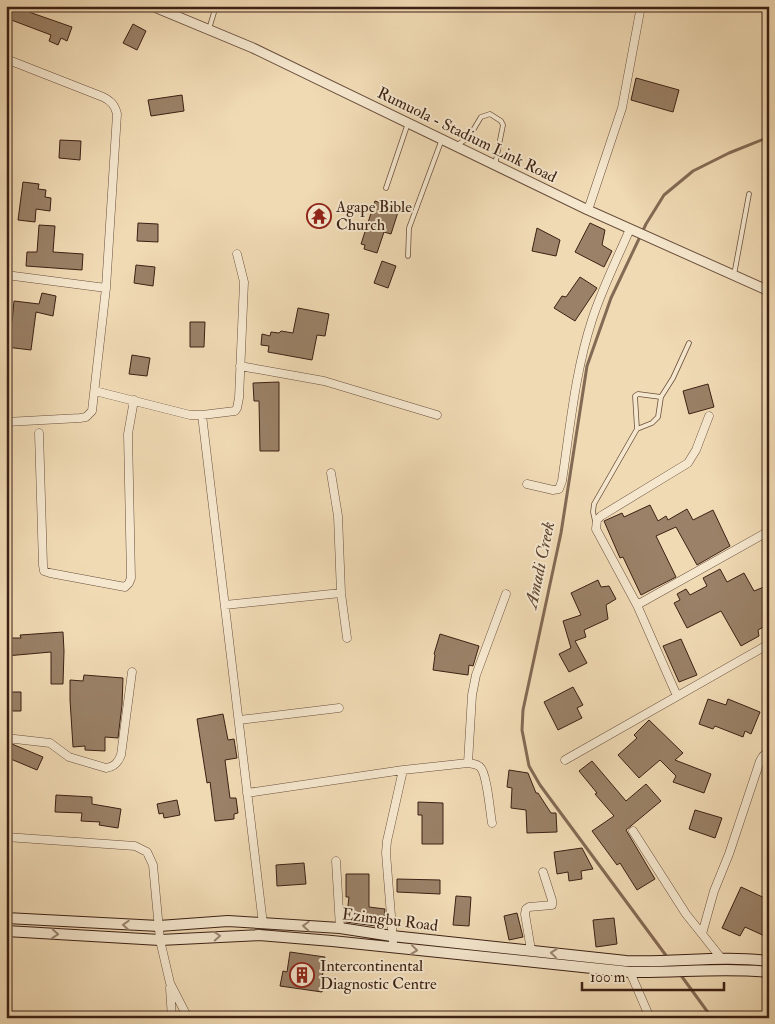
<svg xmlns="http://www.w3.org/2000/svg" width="775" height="1024" font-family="'IM FELL Double Pica',serif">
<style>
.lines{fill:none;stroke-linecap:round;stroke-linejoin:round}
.stream{stroke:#836a54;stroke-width:3}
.building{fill:#9a8167;stroke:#3c2114}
.service-casing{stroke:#694f3c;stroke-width:5.5}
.minor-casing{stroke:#694f3c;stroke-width:9}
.tertiary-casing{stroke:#694f3c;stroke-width:11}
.secondary-casing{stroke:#3c2114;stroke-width:12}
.service{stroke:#f5e7ce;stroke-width:4}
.minor{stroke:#f5e7ce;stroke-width:8}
.tertiary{stroke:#f5e7ce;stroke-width:9}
.secondary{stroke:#f5e7ce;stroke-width:10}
.oneway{stroke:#988471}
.labels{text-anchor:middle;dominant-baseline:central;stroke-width:4;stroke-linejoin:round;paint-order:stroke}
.street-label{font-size:16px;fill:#3c2114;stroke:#f5e7ce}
.poi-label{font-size:16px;fill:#3c2114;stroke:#f5e7ce;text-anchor:start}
.water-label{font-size:18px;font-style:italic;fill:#604634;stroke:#f5e7ce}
</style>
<rect width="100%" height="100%" fill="#f0dab4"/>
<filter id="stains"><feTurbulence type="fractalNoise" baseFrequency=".004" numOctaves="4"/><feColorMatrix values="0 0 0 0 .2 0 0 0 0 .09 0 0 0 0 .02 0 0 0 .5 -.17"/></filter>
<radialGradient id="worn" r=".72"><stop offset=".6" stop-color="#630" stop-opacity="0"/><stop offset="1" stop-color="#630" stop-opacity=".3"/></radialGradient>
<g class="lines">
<path class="stream" d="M 676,969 L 540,785 L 529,766 L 522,730 L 523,710 L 561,533 L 587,366 L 611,298 L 646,224 L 664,195 L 693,171 L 729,153 L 769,137
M 680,974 L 712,1018"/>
</g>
<path class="building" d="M 6,6 L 22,6 L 30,10 L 29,12 L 72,27 L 67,41 L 61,38 L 58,45 L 49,41 L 51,35 L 6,18 Z
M 133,24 L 146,31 L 137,50 L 123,43 Z
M 636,78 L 679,90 L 673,112 L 631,100 Z
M 182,95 L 184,111 L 151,116 L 148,100 Z
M 60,140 L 81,141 L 80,160 L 59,158 Z
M 23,182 L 39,184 L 38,189 L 46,190 L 45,197 L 51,198 L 50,211 L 36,209 L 35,222 L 18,220 Z
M 375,201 L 399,209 L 391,234 L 384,232 L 377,253 L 364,249 L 365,245 L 361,244 Z
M 138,223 L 158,224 L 158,242 L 137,241 Z
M 590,223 L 605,230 L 602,245 L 612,251 L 604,267 L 575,252 Z
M 39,225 L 55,226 L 53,252 L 83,254 L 82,270 L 26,266 L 27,252 L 37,252 Z
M 537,228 L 560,240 L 556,256 L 532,251 Z
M 382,261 L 396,266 L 388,288 L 374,283 Z
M 136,265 L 155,267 L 153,286 L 134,283 Z
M 580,277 L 597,288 L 575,321 L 554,308 L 562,296 L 566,297 Z
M 42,293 L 56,296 L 53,316 L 36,312 L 31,350 L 6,347 L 6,322 L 12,322 L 14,301 L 39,304 Z
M 298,308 L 329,314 L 325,336 L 317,335 L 312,360 L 268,352 L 269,346 L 261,345 L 262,334 L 270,336 L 271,332 L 279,333 L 281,331 L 293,333 Z
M 190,322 L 205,322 L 204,347 L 190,347 Z
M 132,355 L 150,358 L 147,376 L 129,374 Z
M 279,382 L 279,451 L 260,451 L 259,401 L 254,401 L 253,383 Z
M 708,384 L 714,407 L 689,414 L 683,391 Z
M 650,505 L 658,521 L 666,516 L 668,520 L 687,509 L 693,520 L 713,510 L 730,546 L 697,565 L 676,527 L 656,536 L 676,577 L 641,595 L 623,557 L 620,558 L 604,521 L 622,513 L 624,517 Z
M 720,569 L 727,582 L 744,573 L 754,591 L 769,585 L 769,624 L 758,630 L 759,636 L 741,646 L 721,611 L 687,628 L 674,603 L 680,600 L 677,594 L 686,589 L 690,595 L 707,586 L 703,578 Z
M 598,580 L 601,587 L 609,586 L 616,599 L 606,605 L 608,619 L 584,630 L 586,637 L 575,641 L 587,663 L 569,672 L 559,654 L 571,648 L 563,621 L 581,615 L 571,593 Z
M 63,632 L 64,651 L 63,684 L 51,684 L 51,652 L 6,656 L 6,638 L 21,638 L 20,635 Z
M 440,634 L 479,646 L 473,666 L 469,665 L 468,675 L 433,670 L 435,655 L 434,654 Z
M 681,639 L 697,675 L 679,682 L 663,646 Z
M 84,675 L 123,678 L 122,705 L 118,738 L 105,737 L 105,751 L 85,750 L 85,746 L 73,747 L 70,700 L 70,680 L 83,681 Z
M 573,687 L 583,705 L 577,708 L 582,718 L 558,730 L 544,702 Z
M 6,692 L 21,692 L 21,711 L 6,711 Z
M 708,699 L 726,705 L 728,699 L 760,712 L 751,734 L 745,731 L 743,737 L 715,726 L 713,729 L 699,724 Z
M 223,714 L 228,740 L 234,739 L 237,758 L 225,760 L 230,798 L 236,798 L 238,813 L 234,814 L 234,819 L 215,821 L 210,782 L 207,783 L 197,719 Z
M 649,720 L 683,753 L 675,760 L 711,774 L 704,793 L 673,782 L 676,776 L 660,760 L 639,778 L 618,755 L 637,738 L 634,735 Z
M 12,744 L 43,757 L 37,770 L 6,757 Z
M 592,761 L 626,801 L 646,784 L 661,801 L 626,830 L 655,879 L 637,890 L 620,863 L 617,865 L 592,831 L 614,816 L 595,794 L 597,793 L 579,771 Z
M 509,770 L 528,773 L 536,793 L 538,793 L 551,813 L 556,813 L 557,832 L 527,833 L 526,810 L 511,808 L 512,788 L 507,787 Z
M 56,795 L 92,797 L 92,804 L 121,809 L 118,828 L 99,825 L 100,822 L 81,821 L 82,813 L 55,812 Z
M 177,800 L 180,815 L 164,818 L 163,813 L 159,814 L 157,804 Z
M 418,802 L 443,803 L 443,844 L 422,844 L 422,815 L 418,815 Z
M 695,810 L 722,818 L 715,838 L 689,829 Z
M 582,848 L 593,869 L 581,871 L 582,879 L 569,881 L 568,872 L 557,874 L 554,852 Z
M 304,863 L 306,884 L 277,886 L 276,865 Z
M 346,874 L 369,874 L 369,907 L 385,909 L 383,927 L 346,922 L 349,897 L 346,897 Z
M 397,879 L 440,880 L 440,894 L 397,892 Z
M 741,887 L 769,900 L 769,938 L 745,927 L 740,936 L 722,928 Z
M 456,896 L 471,897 L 469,926 L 453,925 Z
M 517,913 L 523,937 L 509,940 L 504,916 Z
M 614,918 L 617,944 L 596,947 L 593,920 Z
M 290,952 L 325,957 L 322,979 L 324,980 L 322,992 L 280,986 L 283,971 L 287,972 Z"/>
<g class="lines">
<defs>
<path id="service" d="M 209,29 L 216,6
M 456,146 L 469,137 L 481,117 L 490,114 L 501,121 L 503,125 L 495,165
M 386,188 L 408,123
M 408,256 L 409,228 L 442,139
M 734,275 L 749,194
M 637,429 L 635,396 L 638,394 L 661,397
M 595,521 L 593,512 L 594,504 L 637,429 L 652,423 L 658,417 L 661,397 L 673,378 L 689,343"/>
<path id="minor" d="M 6,59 L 103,97 C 111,101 115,105 117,114 L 106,288 L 92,411 L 86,417 L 80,418 L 6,422
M 588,210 L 622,108 L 641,6
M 6,275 L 106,288
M 240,366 L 324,381 L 437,415
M 95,391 L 190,415 L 202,415 L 235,411 L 237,408 L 239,398 L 244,282 L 237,254
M 202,415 L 263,924
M 39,433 L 43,565 L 44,571 L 50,573 L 125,587 L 129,583 L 131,578 L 128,434 L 134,400
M 331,473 L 338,516 L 341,593 L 347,638
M 527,484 L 553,490 L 559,489 L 562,481 C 570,428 575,372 592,320 C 602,289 617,259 630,229
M 225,605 L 341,593
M 637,605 L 769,531
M 677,696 L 637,605 L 596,529 L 597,520 L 601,516 L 688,463 L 696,450 L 709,416
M 239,720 L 339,708
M 6,738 L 50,743 L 69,757 L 106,768 C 114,767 118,763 121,755 L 132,672
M 565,760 L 769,644
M 468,763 L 472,695 L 476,675 L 506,594
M 247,793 L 403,770 L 468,763 C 473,764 477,764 480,767 C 487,773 490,812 492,823
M 633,831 L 686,914 L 702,934
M 6,837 L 135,846 L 147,852 L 153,865 L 160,940 L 170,983 L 188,1018
M 336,861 L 340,928
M 393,941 L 386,853 L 387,841 L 403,770
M 531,950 L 525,914 L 526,909 L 529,907 L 552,905 L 552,900 L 543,872
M 721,958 L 702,934 L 714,891 L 729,854 L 760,761 L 763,756 L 769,751
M 630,972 L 650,1018
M 170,988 L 172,1018"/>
<path id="tertiary" d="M 152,6 L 253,48 L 588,210 L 769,291"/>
<path id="secondary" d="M 6,918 L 159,926 L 228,921 L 340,928 L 392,936 L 626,961 C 674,963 721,955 769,961
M 6,931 L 160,940 L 259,935 L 332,941 L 630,972 C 677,973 722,967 769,972"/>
</defs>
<use href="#service" class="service-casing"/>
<use href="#minor" class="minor-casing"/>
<use href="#tertiary" class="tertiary-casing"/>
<use href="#secondary" class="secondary-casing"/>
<use href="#service" class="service"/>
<use href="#minor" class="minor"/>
<use href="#tertiary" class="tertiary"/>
<use href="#secondary" class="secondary"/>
</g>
<defs><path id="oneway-chevron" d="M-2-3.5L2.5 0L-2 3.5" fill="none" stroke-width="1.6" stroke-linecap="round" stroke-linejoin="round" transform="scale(1.25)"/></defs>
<g class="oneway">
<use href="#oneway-chevron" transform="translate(126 925) rotate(-177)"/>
<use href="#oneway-chevron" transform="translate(306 926) rotate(-177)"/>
<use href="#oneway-chevron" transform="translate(55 934) rotate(4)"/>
<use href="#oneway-chevron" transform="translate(217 936) rotate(-4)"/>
<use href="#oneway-chevron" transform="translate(414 950) rotate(6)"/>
<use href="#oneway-chevron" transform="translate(554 953) rotate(-174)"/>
</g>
<defs>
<symbol id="temple-ring" viewBox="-11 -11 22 22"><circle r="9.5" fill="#f5e7ce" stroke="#8f2418" stroke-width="1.5"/><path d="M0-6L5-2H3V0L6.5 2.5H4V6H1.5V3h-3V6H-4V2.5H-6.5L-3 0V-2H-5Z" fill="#8f2418"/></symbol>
<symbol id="building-ring" viewBox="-11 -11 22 22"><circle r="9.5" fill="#f5e7ce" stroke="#8f2418" stroke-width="1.5"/><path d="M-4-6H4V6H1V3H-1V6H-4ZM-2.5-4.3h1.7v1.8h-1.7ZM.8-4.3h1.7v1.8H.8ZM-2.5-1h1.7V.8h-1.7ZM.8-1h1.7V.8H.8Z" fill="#8f2418"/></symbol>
</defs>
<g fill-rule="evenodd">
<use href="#temple-ring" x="305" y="202" width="28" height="28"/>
<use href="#building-ring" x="288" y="961" width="28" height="28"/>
</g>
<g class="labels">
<g class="street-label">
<text transform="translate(467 135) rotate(26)">Rumuola - Stadium Link Road</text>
<text transform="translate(390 920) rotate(7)">Ezimgbu Road</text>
</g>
<g class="poi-label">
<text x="336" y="207">Agape Bible<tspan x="336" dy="18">Church</tspan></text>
<text x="320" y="966">Intercontinental<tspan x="320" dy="18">Diagnostic Centre</tspan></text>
</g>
<g class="water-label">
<text transform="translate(540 565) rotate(-78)">Amadi Creek</text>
</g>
</g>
<rect width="775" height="1024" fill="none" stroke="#f0dab4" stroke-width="25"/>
<rect x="8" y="8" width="760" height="1009" fill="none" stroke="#3c2114" stroke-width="2.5"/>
<rect x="12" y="12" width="750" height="999" fill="none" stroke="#3c2114"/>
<path d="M582 982v8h142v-8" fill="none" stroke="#3c2114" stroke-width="2.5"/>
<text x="590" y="982" font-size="15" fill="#3c2114" stroke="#f5e7ce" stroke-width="4" paint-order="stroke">100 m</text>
<rect width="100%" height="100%" filter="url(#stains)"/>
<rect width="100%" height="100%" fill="url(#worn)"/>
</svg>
